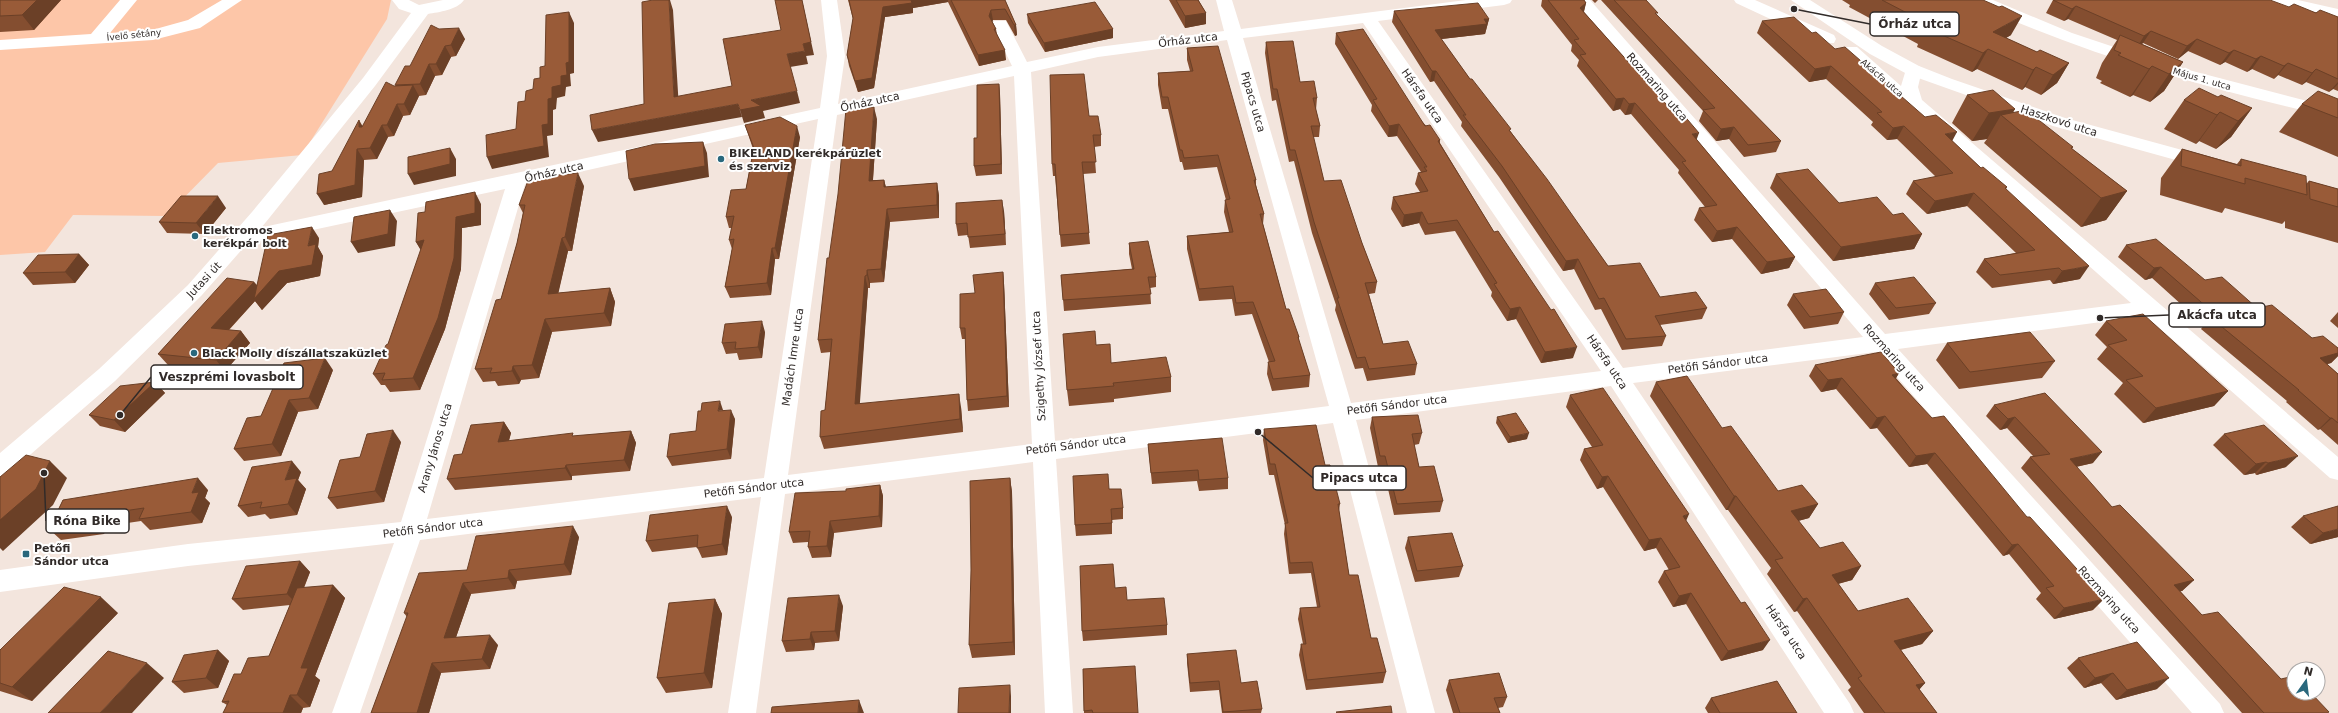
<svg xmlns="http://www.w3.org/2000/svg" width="2338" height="713" font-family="'DejaVu Sans',sans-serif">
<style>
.green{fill:#fdc6a8}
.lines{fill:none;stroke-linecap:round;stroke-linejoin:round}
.minor{fill:#fff;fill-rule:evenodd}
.tertiary{fill:#fff;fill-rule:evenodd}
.wall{fill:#844e30}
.shaded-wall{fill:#6b4027}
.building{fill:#995b38;stroke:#6b4027}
.poi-dot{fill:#29687d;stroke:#fff;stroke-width:1.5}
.labels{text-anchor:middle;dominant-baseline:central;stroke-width:4;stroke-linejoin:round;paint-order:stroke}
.far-street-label{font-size:9px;fill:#312b29;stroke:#fff}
.street-label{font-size:11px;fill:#312b29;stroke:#fff}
.poi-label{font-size:11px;font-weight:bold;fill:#312b29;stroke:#fff;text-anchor:start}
.leader{fill:none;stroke:#312b29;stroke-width:1.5}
.callout-dot{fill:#312b29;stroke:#fff;stroke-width:1.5}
.callout{fill:#fff;stroke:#312b29;stroke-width:1.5}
.callout-label{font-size:12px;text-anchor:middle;font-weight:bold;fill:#312b29}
</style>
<rect width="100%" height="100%" fill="#f3e5dd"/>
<path class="green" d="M 0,0 L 391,0 L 387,19 L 302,155 L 218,163 L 166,216 L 73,215 L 45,252 L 0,255 Z"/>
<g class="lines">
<path class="minor" d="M 120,0 L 137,0 L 110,33 L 152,30 L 188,20 L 222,0 L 242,0 L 200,28 L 153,40 L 0,50 L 0,40 L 91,34 Z
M 821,0 L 837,0 L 845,56 L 838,104 L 1012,66 L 992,25 L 994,21 L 1006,21 L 1008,25 L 1027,62 L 1098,47 L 1224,31 L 1216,0 L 1232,0 L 1241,29 L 1466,0 L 1512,0 L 1510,3 L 1504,5 L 1378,21 L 1623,368 L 1863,337 L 1573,0 L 1590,0 L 1885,334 L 2131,303 L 1909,107 L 1892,97 L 1842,51 L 1845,47 L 1857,47 L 1901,86 L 1907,66 L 1919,66 L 1922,70 L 1918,87 L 1922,100 L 2338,457 L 2338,480 L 2330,478 L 2146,316 L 1898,349 L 2220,704 L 2224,713 L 2192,713 L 1875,352 L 1633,383 L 1850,704 L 1854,713 L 1824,713 L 1611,386 L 1356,420 L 1435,713 L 1407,713 L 1333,423 L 1056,459 L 1073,713 L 1045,713 L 1033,462 L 785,494 L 756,713 L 728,713 L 761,497 L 420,540 L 360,713 L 332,713 L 394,543 L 188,566 L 0,592 L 0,570 L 188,544 L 401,522 L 505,189 L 242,245 L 235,243 L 232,238 L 235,233 L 820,108 L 827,56 ZM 1363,23 L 1601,371 L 1351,403 L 1243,38 ZM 1227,40 L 1329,406 L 1055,441 L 1031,72 L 1098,57 ZM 1014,76 L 1032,444 L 788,475 L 837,115 ZM 818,119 L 764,478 L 427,519 L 525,184 Z
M 1734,0 L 1755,0 L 1834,35 L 1836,39 L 1834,43 L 1822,43 L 1736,3 Z
M 1972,0 L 1993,0 L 2072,33 L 2162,63 L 2338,109 L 2338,119 C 2213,89 2091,58 1974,3 Z
M 2268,0 L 2298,0 L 2338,9 L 2338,19 L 2270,3 Z"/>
<path class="tertiary" d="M 392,0 L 409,0 L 419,5 L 443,0 L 464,0 C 457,10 439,12 428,14 L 375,86 L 266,222 L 202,295 L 115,381 L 8,474 L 0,476 L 0,453 L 99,369 L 188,285 L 252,212 L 363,78 L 411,13 L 399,9 Z
M 1791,0 L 1810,0 L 1882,46 L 1919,66 L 1952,79 L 2065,118 L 2215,159 L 2217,163 L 2215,167 L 2208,169 L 2201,167 L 2053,126 L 1907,74 L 1870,54 Z"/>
</g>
<path class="wall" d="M 0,0 L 61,0 L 34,30 L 0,32 Z
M 848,0 L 1005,0 L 1016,25 L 1017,35 L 1015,36 L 1006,20 L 993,20 L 992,21 L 996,29 L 997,34 L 1006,60 L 979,66 L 948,2 L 913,8 L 913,13 L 885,17 L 874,88 L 858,92 L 849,66 L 847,55 L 853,19 Z
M 1169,0 L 1199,0 L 1199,1 L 1206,13 L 1206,24 L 1185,28 Z
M 1542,0 L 1584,0 L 1586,3 L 1584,12 L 1697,140 L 1795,257 L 1789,268 L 1761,274 L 1732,239 L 1712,242 L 1694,220 L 1699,208 L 1705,207 L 1678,173 L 1679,170 L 1631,114 L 1625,115 L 1620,109 L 1613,111 L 1577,66 L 1579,60 L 1571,51 L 1572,45 L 1541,6 Z
M 1592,0 L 1598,0 L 1595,3 Z
M 1601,0 L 1646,0 L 1657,15 L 1781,141 L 1776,152 L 1744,157 L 1729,139 L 1716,141 L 1699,121 L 1703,111 Z
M 1842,0 L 1983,0 L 2011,35 L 2006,38 L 2037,52 L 2069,63 L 2057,83 L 2041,95 L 2025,87 L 2022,90 L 1977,69 L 1972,72 L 1917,47 L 1918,44 L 1849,7 L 1850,5 Z
M 2053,0 L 2289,7 L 2338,17 L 2338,91 L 2333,89 L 2329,92 L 2306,82 L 2302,85 L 2278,75 L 2274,79 L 2252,69 L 2247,72 L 2225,62 L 2220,65 L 2188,51 L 2178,59 L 2143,43 L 2142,44 L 2183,62 L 2164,91 L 2150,102 L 2133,95 L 2130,97 L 2100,83 L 2102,81 L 2096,78 L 2102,63 L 2117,40 L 2068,19 L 2064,21 L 2046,13 Z
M 1394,11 L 1489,19 L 1485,34 L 1441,39 L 1470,79 L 1511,132 L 1608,266 L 1660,297 L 1707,308 L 1702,319 L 1660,325 L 1666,336 L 1662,346 L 1622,350 L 1601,309 L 1595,310 L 1574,269 L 1563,271 L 1499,177 L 1461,126 L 1462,122 L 1434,81 L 1430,82 L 1392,22 Z
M 1027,14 L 1113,29 L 1113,38 L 1045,52 L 1028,23 Z
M 1762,21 L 1812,33 L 1835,49 L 1952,141 L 1981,168 L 2007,187 L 2006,189 L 2080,279 L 2053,284 L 2050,280 L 1992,288 L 1976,272 L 1984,259 L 2016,253 L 1967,206 L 1927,214 L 1906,194 L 1913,181 L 1936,177 L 1897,139 L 1887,140 L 1871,125 L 1873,122 L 1826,79 L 1809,82 L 1757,33 Z
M 439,29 L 465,39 L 456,56 L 451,57 L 442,75 L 435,76 L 426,95 L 419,96 L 410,115 L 403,116 L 394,136 L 388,137 L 377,159 L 364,160 L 362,197 L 324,205 L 332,171 L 363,126 L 394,86 L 395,86 Z
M 1336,33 L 1440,140 L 1440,143 L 1494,232 L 1573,358 L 1541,363 L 1516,319 L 1507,321 L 1491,296 L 1492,292 L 1455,231 L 1425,235 L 1419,223 L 1402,227 L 1391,209 L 1393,197 L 1420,192 L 1415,184 L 1418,173 L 1421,172 L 1397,136 L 1388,137 L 1371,111 L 1372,105 L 1335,44 Z
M 1266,42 L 1300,82 L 1317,98 L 1316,110 L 1320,126 L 1319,137 L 1313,137 L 1324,181 L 1362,243 L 1377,282 L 1375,293 L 1369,294 L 1383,344 L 1417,364 L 1415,375 L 1367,381 L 1363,368 L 1355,369 L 1335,310 L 1336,305 L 1312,233 L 1294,161 L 1289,162 L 1276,100 L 1272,101 L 1265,53 Z
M 1187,48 L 1256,180 L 1256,185 L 1264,214 L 1263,224 L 1286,309 L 1299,337 L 1299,341 L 1310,375 L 1309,387 L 1272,391 L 1267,374 L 1268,362 L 1269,362 L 1252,314 L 1235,316 L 1232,299 L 1199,301 L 1187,249 L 1187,236 L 1229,232 L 1224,212 L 1225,200 L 1226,200 L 1217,167 L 1184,170 L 1182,162 L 1180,162 L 1168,109 L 1162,109 L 1158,85 L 1158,73 L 1190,71 L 1187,60 Z
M 999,84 L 1000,94 L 1002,174 L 976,176 L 974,166 L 977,138 Z
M 1967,95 L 2015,109 L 2013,112 L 2073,147 L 2072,149 L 2127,191 L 2106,220 L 2081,227 L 1984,143 L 1987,139 L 1972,141 L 1952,123 Z
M 2218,97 L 2252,108 L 2231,137 L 2216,149 L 2199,141 L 2196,144 L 2164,129 L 2184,100 Z
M 2338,99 L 2338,157 L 2279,132 L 2302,104 Z
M 1089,116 L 1101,135 L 1101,146 L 1094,147 L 1096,173 L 1083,174 L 1090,244 L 1061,247 L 1055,176 L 1053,176 L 1052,164 Z
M 877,119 L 873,180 L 884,180 L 886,187 L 937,183 L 939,196 L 939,218 L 890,222 L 884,282 L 870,283 L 870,288 L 868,288 L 859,403 L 961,407 L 963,432 L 824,449 L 820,437 L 825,410 L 831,352 L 821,353 L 818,340 L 829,258 Z
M 745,125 L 800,137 L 779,259 L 775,259 L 771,295 L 730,298 L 725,287 L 732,249 L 729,240 L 732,228 L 729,228 L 726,217 L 746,189 L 753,149 Z
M 2182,149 L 2237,164 L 2241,159 L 2306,184 L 2309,181 L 2338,189 L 2338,243 L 2285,228 L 2285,221 L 2282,224 L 2225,208 L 2222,213 L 2160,195 L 2161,178 Z
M 1776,174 L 1839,203 L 1893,215 L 1922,234 L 1914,249 L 1833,261 L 1770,188 Z
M 584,186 L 572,251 L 568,251 L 558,293 L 610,288 L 615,302 L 611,326 L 552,332 L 539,378 L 521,380 L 519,384 L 498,386 L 495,381 L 483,382 L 475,369 L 501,299 L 517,243 L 523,213 L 519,205 Z
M 481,204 L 481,225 L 462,228 L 461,269 L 445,329 L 420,390 L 390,392 L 385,385 L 381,385 L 373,374 L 388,344 L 421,250 L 416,242 Z
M 226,208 L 205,234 L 167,233 L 159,222 Z
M 1004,211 L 1006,245 L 970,248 L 968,235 L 958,236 L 956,224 Z
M 319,238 L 318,247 L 323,256 L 320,276 L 287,283 L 262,310 L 255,301 L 229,330 L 241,331 L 250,343 L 225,371 L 168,365 L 158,354 L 202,307 L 254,282 L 257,285 Z
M 1129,243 L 1156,277 L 1156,287 L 1150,288 L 1151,304 L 1064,311 L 1061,275 L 1132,269 L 1129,254 Z
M 2126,245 L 2205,280 L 2257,308 L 2312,338 L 2338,348 L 2338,356 L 2331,363 L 2327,364 L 2338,374 L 2338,445 L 2320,429 L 2318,430 L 2286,402 L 2287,401 L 2201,329 L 2204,325 L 2152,278 L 2145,280 L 2118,257 Z
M 79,254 L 89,265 L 75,283 L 33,285 L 23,273 Z
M 1003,272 L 1004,283 L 1009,407 L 968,411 L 967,400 L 966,339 L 962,339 L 960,328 L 975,293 Z
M 1875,283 L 1936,303 L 1929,314 L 1889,320 L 1869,294 Z
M 1793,294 L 1844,312 L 1838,324 L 1804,329 L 1787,305 Z
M 2338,312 L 2338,328 L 2330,321 Z
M 2106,321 L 2228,391 L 2214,406 L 2143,423 L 2114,394 L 2123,383 L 2097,359 L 2107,347 L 2095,335 Z
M 765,332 L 762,358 L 739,360 L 737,353 L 726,354 L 722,343 Z
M 1947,343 L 2055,361 L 2042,378 L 1959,389 L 1936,360 Z
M 1096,345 L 1111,363 L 1171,377 L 1171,392 L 1114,399 L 1114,402 L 1069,406 L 1067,390 Z
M 1815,365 L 1899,373 L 1896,378 L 2093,610 L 2054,619 L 2036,599 L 2041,593 L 2009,554 L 2003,556 L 1927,464 L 1909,467 L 1877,428 L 1870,429 L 1836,389 L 1821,392 L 1809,376 Z
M 333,370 L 318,409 L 298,412 L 281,456 L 244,461 L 234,449 L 261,416 Z
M 155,382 L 165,393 L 125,432 L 100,426 L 89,415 Z
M 1656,382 L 1722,428 L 1778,491 L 1818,504 L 1809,518 L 1798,521 L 1820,548 L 1861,566 L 1852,580 L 1838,584 L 1858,611 L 1933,631 L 1922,644 L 1901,650 L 1925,683 L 1919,689 L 1937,713 L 1864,713 L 1848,690 L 1851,687 L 1797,611 L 1794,612 L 1767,574 L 1771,568 L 1728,510 L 1726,510 L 1650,396 Z
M 1570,395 L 1686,521 L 1763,650 L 1721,661 L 1686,604 L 1673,607 L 1658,582 L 1664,571 L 1669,570 L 1656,548 L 1644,551 L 1603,487 L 1597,489 L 1580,460 L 1584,449 L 1592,447 L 1566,407 Z
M 1994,405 L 2093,463 L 2076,467 L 2112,507 L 2194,580 L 2182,591 L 2180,591 L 2202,615 L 2281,679 L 2328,713 L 2242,713 L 2021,468 L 2030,457 L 2033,456 L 2007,428 L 2000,430 L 1986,416 Z
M 723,410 L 735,419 L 731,459 L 672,466 L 667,457 L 696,431 Z
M 1372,417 L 1422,433 L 1419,444 L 1414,445 L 1419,467 L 1443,501 L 1440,512 L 1394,515 L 1383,467 L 1378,467 L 1370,428 Z
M 1497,417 L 1527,439 L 1508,443 L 1496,423 Z
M 504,422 L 511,433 L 509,441 L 575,436 L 631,431 L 636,443 L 630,471 L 572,476 L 572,480 L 455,490 L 447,479 L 462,454 Z
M 1264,429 L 1325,465 L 1340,504 L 1339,511 L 1349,575 L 1371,638 L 1386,672 L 1383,683 L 1306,690 L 1299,655 L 1301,644 L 1303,644 L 1298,619 L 1300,608 L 1317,607 L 1311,573 L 1289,574 L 1284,534 L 1285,525 L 1274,475 L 1269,475 L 1263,440 Z
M 2224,434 L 2286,467 L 2256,475 L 2255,473 L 2244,475 L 2213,445 Z
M 401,442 L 384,502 L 337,509 L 328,498 L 360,457 Z
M 1148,444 L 1228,478 L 1228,489 L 1199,491 L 1197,481 L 1152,484 L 1149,455 Z
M 301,472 L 298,480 L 306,489 L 297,515 L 270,519 L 265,514 L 248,517 L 238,506 Z
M 1010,478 L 1012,492 L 1015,655 L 972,658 L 969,645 Z
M 880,485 L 883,496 L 882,527 L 834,533 L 831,557 L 812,558 L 808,547 L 808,542 L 793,543 L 789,532 L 846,491 Z
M 1109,489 L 1123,508 L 1123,519 L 1112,520 L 1112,534 L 1076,536 L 1075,525 Z
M 208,490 L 205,498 L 210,503 L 202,523 L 150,530 L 141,521 L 107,526 L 104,534 L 61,540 L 49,529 L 63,500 Z
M 2303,516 L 2338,537 L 2310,544 L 2291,527 Z
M 732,517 L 727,555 L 702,558 L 697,547 L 652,552 L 646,541 Z
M 579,537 L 571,575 L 517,581 L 515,589 L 471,594 L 456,637 L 498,645 L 490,669 L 441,673 L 429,713 L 371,713 L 407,617 L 404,613 L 467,570 Z
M 1408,537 L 1463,566 L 1459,577 L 1415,582 L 1405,548 Z
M 300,561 L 310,572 L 304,588 L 333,585 L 345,598 L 315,676 L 320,680 L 310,707 L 303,708 L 301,713 L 223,713 L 227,705 L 222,702 L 241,674 L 269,656 L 290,605 L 243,610 L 232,599 Z
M 1115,588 L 1127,600 L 1167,625 L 1167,635 L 1083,641 L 1082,631 Z
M 715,599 L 722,614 L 712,688 L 666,693 L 657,678 Z
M 843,606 L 839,641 L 815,643 L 814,650 L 786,652 L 782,641 Z
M 118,613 L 32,701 L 0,691 L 0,650 Z
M 218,650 L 229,661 L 218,688 L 184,693 L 172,682 Z
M 1187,654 L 1262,709 L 1261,713 L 1222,713 L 1219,690 L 1190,692 L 1187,663 Z
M 2078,658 L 2157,689 L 2116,700 L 2101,683 L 2084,688 L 2067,668 Z
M 1083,669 L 1138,713 L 1084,713 Z
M 1449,680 L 1507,697 L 1503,707 L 1498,708 L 1500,713 L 1453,713 L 1446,690 Z
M 1711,698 L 1797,713 L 1708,713 L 1705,708 Z"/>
<path class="shaded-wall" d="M 37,0 L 61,0 L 34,30 L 22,15 Z
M 669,0 L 670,0 L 673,10 L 679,109 L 674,97 Z
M 802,0 L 814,55 L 806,56 L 803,44 Z
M 911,0 L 948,0 L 948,2 L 913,8 L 913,13 L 885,17 L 874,88 L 858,92 L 855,81 L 883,7 Z
M 1586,3 L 1583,14 L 1580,8 Z
M 2076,6 L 2068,19 L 2064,21 L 2072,9 Z
M 991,10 L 993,20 L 991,26 L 989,16 Z
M 569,12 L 574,23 L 574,73 L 570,74 L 571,86 L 566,87 L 565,96 L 557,98 L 556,109 L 553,110 L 553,135 L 547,136 L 549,157 L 492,169 L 487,157 L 542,125 L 548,99 L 552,87 L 566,63 Z
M 1206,13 L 1206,24 L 1185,28 L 1185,16 Z
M 2022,16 L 2011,35 L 1982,52 L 1993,32 Z
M 1484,19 L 1489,19 L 1485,34 L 1433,40 L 1435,30 Z
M 1014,25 L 1016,25 L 1017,35 L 1015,36 Z
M 459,28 L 465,39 L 456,56 L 451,45 Z
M 1113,29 L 1113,38 L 1045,52 L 1044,43 Z
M 2151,31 L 2143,43 L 2136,49 L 2144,36 Z
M 2197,39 L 2188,51 L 2178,59 L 2187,46 Z
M 445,46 L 451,57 L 442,75 L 436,64 Z
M 1988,49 L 1977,69 L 1972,72 L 1983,53 Z
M 1005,50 L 1006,60 L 979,66 L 978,55 Z
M 2234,50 L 2225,62 L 2220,65 L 2229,53 Z
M 805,51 L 808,64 L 790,67 L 787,54 Z
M 2261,56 L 2252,69 L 2247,72 L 2256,59 Z
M 2183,62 L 2164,91 L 2150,102 L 2169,74 Z
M 2069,63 L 2057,83 L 2041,95 L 2053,75 Z
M 2288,63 L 2278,75 L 2274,79 L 2284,66 Z
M 429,64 L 435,76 L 426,95 L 420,84 Z
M 1831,66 L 1826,79 L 1809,82 L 1815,69 Z
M 2152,66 L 2133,95 L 2130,97 L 2149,69 Z
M 2036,67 L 2025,87 L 2022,90 L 2033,70 Z
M 2316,69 L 2306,82 L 2302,85 L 2312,73 Z
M 1432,71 L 1436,71 L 1434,81 L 1430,82 Z
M 2338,82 L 2338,84 L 2333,89 L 2329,92 Z
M 999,84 L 1000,94 L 1002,174 L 1001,164 Z
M 413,85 L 419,96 L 410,115 L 404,104 Z
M 797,91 L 800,103 L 763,111 L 765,118 L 744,123 L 740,110 L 751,100 Z
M 1624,98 L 1620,109 L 1613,111 L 1616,99 Z
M 1635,103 L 1631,114 L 1625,115 L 1629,104 Z
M 397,104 L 403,116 L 394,136 L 387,125 Z
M 738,104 L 742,117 L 598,142 L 592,130 Z
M 874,107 L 877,119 L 872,193 L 869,181 Z
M 2252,108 L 2231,137 L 2216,149 L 2238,121 Z
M 2015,109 L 2008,121 L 2001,115 L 1987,139 L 1972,141 L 1989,113 Z
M 2220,112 L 2199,141 L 2196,144 L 2217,115 Z
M 359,120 L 366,132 L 359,127 Z
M 1399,124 L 1397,136 L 1388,137 L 1389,126 Z
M 382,125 L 388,137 L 377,159 L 370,148 Z
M 797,126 L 800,137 L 779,259 L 775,248 Z
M 1904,126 L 1897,139 L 1887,140 L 1893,128 Z
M 1734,127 L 1729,139 L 1716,141 L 1721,129 Z
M 1957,132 L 1950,145 L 1945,134 Z
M 1699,133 L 1695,144 L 1692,134 Z
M 703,142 L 707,153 L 709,177 L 634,191 L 629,179 Z
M 450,148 L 456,159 L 456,176 L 414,185 L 408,174 Z
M 357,149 L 364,160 L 362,197 L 324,205 L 317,194 Z
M 578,173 L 584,186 L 572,251 L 565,237 Z
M 884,180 L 887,192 L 884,187 Z
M 937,183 L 939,196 L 939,218 L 937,205 Z
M 2127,191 L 2106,220 L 2081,227 L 2101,198 Z
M 475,192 L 481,204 L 481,225 L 462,228 L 461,269 L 445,329 L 420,390 L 413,378 L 456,217 Z
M 1974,193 L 1967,206 L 1927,214 L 1935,201 Z
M 218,196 L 226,208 L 205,234 L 196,223 Z
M 1002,200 L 1004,211 L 1006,245 L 1005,234 Z
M 887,209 L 890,222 L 884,282 L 881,269 Z
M 390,210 L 397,221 L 395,246 L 358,253 L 351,242 Z
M 1422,212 L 1419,223 L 1402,227 L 1404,215 Z
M 312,227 L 319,238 L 318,247 L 323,256 L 320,276 L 287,283 L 262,310 L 255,301 L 220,339 L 211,328 L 254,282 L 261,291 L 279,271 L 308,246 Z
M 1737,227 L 1732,239 L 1712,242 L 1717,231 Z
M 1922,234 L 1914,249 L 1833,261 L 1841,247 Z
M 562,238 L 568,251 L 555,308 L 548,294 Z
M 424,240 L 423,254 L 416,242 Z
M 772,248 L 775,259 L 771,295 L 767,283 Z
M 79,254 L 89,265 L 75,283 L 65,272 Z
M 1795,257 L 1789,268 L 1761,274 L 1767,262 Z
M 1578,259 L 1574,269 L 1563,271 L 1566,261 Z
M 2089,266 L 2080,279 L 2053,284 L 2062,271 Z
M 2161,267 L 2152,278 L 2145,280 L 2154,268 Z
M 867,270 L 870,283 L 870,288 L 867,275 Z
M 1003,272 L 1004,283 L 1009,407 L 1007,396 Z
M 865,276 L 868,288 L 859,416 L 855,404 Z
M 610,288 L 615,302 L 611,326 L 604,313 Z
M 1520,307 L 1516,319 L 1507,321 L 1510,309 Z
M 545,319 L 552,332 L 539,378 L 532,365 Z
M 762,321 L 765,332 L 762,358 L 758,347 Z
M 241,331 L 250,343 L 225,371 L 216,360 Z
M 1577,347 L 1573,358 L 1541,363 L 1545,352 Z
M 2338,353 L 2338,356 L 2331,363 L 2309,369 L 2320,358 Z
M 325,358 L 333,370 L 318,409 L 309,398 Z
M 513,366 L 521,380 L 519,384 L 512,371 Z
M 1899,373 L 1892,385 L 1892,375 Z
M 1842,378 L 1836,389 L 1821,392 L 1828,380 Z
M 155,382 L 165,393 L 125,432 L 114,420 Z
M 2228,391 L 2214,406 L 2143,423 L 2156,408 Z
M 959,394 L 961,407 L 963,432 L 960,419 Z
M 289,400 L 298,412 L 281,456 L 272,444 Z
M 720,401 L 723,410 L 718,411 Z
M 731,410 L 735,419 L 731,459 L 727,449 Z
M 1885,416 L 1877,428 L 1870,429 L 1877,418 Z
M 2015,417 L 2007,428 L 2000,430 L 2008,419 Z
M 2330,418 L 2332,418 L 2320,429 L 2318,430 Z
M 504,422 L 511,433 L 505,453 L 498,442 Z
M 393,430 L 401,442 L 384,502 L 375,491 Z
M 631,431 L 636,443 L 630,471 L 624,460 Z
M 1529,433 L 1527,439 L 1508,443 L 1510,437 Z
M 2102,452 L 2093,463 L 2061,470 L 2070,459 Z
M 1935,453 L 1927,464 L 1909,467 L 1916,456 Z
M 2298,456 L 2286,467 L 2256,475 L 2268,463 Z
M 50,461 L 67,478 L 53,505 L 3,551 L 0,548 L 0,520 Z
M 292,461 L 301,472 L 298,480 L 306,489 L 297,515 L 288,504 L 285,480 Z
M 2266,462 L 2255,473 L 2244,475 L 2256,464 Z
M 566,465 L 572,476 L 572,480 L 565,468 Z
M 1608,476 L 1603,487 L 1597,489 L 1602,477 Z
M 198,478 L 208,490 L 205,498 L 210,503 L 202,523 L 191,512 L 192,493 Z
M 1010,478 L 1012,492 L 1015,655 L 1013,642 Z
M 880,485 L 883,496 L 882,527 L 879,516 Z
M 1734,496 L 1736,496 L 1728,510 L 1726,510 Z
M 1818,504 L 1809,518 L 1783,525 L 1791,511 Z
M 727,506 L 732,517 L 727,555 L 722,544 Z
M 1689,514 L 1684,526 L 1683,516 Z
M 96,515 L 107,526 L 104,534 L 92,523 Z
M 830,521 L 834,533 L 831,557 L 827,546 Z
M 573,526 L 579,537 L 571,575 L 564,564 Z
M 2338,529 L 2338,537 L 2310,544 L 2323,533 Z
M 1661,538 L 1656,548 L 1644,551 L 1649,540 Z
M 2018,544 L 2009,554 L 2003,556 L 2012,545 Z
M 300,561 L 310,572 L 297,604 L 287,594 Z
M 1861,566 L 1852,580 L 1822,588 L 1832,575 Z
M 509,570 L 517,581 L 515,589 L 508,578 Z
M 2194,580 L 2182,591 L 2163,596 L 2174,585 Z
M 463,583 L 471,594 L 452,649 L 444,638 Z
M 333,585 L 345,598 L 315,676 L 320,680 L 310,707 L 297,695 L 301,668 Z
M 1691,593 L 1686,604 L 1673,607 L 1679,596 Z
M 839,595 L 843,606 L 839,641 L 835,631 Z
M 101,597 L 118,613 L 32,701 L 12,687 Z
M 1807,598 L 1797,611 L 1794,612 L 1803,599 Z
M 715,599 L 722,614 L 712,688 L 704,673 Z
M 2104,599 L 2093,610 L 2054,619 L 2064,608 Z
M 1933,631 L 1922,644 L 1884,654 L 1894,641 Z
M 811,632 L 815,643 L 814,650 L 810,639 Z
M 490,635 L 498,645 L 490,669 L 482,659 Z
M 1770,640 L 1763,650 L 1721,661 L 1728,651 Z
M 218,650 L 229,661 L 218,688 L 206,678 Z
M 147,663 L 164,678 L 132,713 L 100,713 Z
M 432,663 L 441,673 L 429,713 L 417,713 Z
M 2113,673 L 2101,683 L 2084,688 L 2095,678 Z
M 2169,678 L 2157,689 L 2116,700 L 2127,690 Z
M 1925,683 L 1914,696 L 1916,685 Z
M 1010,685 L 1011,696 L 1011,713 L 1009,713 Z
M 290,695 L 303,708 L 301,713 L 283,713 Z
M 859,700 L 864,713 L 858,713 Z"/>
<path class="building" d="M 0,0 L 37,0 L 22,15 L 0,16 Z
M 653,0 L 669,0 L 674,97 L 732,86 L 723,39 L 781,30 L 775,0 L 802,0 L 811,42 L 803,44 L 805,51 L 787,54 L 797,91 L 751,100 L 761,106 L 740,110 L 738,104 L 592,130 L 590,115 L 644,104 L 642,2 Z
M 849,0 L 911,0 L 912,3 L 883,7 L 872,78 L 855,81 L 847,55 L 853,18 Z
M 951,0 L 1005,0 L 1016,25 L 1014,25 L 1005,9 L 991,10 L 989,16 L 996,29 L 994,29 L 1005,50 L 978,55 Z
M 1176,0 L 1198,0 L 1206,13 L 1185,16 Z
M 1548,0 L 1584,0 L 1586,3 L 1580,8 L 1675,114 L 1682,113 L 1699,133 L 1692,134 L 1795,257 L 1767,262 L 1737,227 L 1717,231 L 1699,208 L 1717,205 L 1682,162 L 1686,161 L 1635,103 L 1629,104 L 1624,98 L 1616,99 L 1580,55 L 1586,54 L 1574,40 L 1579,39 Z
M 1614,0 L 1646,0 L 1658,13 L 1655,13 L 1781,141 L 1748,145 L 1734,127 L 1721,129 L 1703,110 L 1715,108 Z
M 1882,0 L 1983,0 L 1999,7 L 2002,6 L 2022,16 L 1993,32 L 2037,52 L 2040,50 L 2069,63 L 2053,75 L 2036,67 L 2033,70 L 1988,49 L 1983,53 L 1926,28 L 1930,25 Z
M 2053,0 L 2270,0 L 2289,7 L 2294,4 L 2316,13 L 2320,10 L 2338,17 L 2338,79 L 2316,69 L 2312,73 L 2288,63 L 2284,66 L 2261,56 L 2256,59 L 2234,50 L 2229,53 L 2197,39 L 2187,46 L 2151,31 L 2144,36 L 2076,6 L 2072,9 Z
M 1095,2 L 1113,29 L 1044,43 L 1027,14 Z
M 1478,3 L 1489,19 L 1484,19 L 1487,24 L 1435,30 L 1470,79 L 1472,79 L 1511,129 L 1509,130 L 1547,179 L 1608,266 L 1640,263 L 1660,297 L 1696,292 L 1707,308 L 1655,316 L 1666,336 L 1626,339 L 1604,298 L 1599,299 L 1578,259 L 1566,261 L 1502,166 L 1463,115 L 1466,115 L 1436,71 L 1432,71 L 1394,11 Z
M 569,12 L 569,62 L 566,63 L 567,75 L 561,76 L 561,85 L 552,87 L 552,98 L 548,99 L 548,124 L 542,125 L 544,146 L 487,157 L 486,135 L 516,129 L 518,102 L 525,101 L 526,91 L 533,89 L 534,79 L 540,78 L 540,67 L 545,66 L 546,15 Z
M 1794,17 L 1812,33 L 1816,32 L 1835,49 L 1845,47 L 1925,117 L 1936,115 L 1957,132 L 1945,134 L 1981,168 L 1983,167 L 2007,187 L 2005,188 L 2089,266 L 2062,271 L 2059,268 L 2000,275 L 1984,259 L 2035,250 L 1974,193 L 1935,201 L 1913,181 L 1953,173 L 1904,126 L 1893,128 L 1877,113 L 1882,112 L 1831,66 L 1815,69 L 1762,21 Z
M 431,25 L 439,29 L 459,28 L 451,45 L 445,46 L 436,64 L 429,64 L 420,84 L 395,85 L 405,66 L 410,66 Z
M 1363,29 L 1425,126 L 1430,125 L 1440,140 L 1438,141 L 1494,232 L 1498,231 L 1551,310 L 1554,309 L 1577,347 L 1545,352 L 1520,307 L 1510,309 L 1494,284 L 1497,283 L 1457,220 L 1428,224 L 1422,212 L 1404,215 L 1393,197 L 1428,191 L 1418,173 L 1427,171 L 1424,167 L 1427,167 L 1399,124 L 1389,126 L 1373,100 L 1377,99 L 1336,33 Z
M 2120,35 L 2183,62 L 2169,74 L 2152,66 L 2149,69 L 2118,55 L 2121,53 L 2114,50 Z
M 1293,41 L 1300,82 L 1314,81 L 1317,98 L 1313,98 L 1320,126 L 1311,126 L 1324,181 L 1341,180 L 1362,243 L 1377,282 L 1365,283 L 1383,344 L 1408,341 L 1417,364 L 1369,369 L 1365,357 L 1357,358 L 1337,298 L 1339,298 L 1314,222 L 1295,150 L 1290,150 L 1277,89 L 1273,89 L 1266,42 Z
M 1218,46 L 1256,180 L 1254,180 L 1264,214 L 1260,214 L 1286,309 L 1289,309 L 1299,337 L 1298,337 L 1310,375 L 1273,379 L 1268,362 L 1275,361 L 1253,302 L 1236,303 L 1233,286 L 1199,289 L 1187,236 L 1233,232 L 1225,200 L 1230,199 L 1218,155 L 1184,158 L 1182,150 L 1180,150 L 1168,97 L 1162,97 L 1158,73 L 1193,71 L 1187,48 Z
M 1084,74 L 1089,116 L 1098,116 L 1101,135 L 1093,135 L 1096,162 L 1082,162 L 1089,233 L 1060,235 L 1055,164 L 1052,164 L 1050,75 Z
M 386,82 L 394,86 L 413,85 L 404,104 L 397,104 L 387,125 L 382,125 L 370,148 L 357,149 L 355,185 L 317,194 L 319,174 L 332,171 L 359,120 L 359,127 L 362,127 Z
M 999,84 L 1001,164 L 974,166 L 974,138 L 977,138 L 977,85 Z
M 2199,88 L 2218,97 L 2221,95 L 2252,108 L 2238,121 L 2220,112 L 2217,115 L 2184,100 Z
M 1993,90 L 2015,109 L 1989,113 L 1967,95 Z
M 2318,91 L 2338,99 L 2338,118 L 2302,104 Z
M 874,107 L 869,181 L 884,180 L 884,187 L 937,183 L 937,205 L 887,209 L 881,269 L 867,270 L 867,275 L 865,276 L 855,404 L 959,394 L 960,419 L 820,437 L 821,411 L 825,410 L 832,339 L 818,340 L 827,258 L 829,258 L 838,194 L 846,109 Z
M 2026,110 L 2073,147 L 2071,148 L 2127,191 L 2101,198 L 2001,115 Z
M 780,117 L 797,126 L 775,248 L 772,248 L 767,283 L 725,287 L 734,239 L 729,240 L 734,216 L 726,217 L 731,190 L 746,189 L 754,148 L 745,125 Z
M 703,142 L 705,166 L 629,179 L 626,151 L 655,144 Z
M 450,148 L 450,164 L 408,174 L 408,157 Z
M 2182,149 L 2241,166 L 2241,159 L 2306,176 L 2307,195 L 2245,178 L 2245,184 L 2181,166 Z
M 1808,169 L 1839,203 L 1877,197 L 1893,215 L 1903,213 L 1922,234 L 1841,247 L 1776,174 Z
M 578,173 L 565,237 L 562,238 L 548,294 L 610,288 L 604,313 L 545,319 L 532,365 L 513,366 L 512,371 L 490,373 L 492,368 L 475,369 L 496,300 L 501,299 L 517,243 L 525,205 L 519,205 L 529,178 Z
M 2309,181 L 2338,189 L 2338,207 L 2310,199 Z
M 475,192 L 475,213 L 456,217 L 454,258 L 438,318 L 413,378 L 382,380 L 385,373 L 373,374 L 386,345 L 388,344 L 424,240 L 416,242 L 418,213 L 425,212 L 426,202 Z
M 181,196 L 218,196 L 196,223 L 159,222 Z
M 1002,200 L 1005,234 L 968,237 L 967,223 L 956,224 L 956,203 Z
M 390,210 L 388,234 L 351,242 L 354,217 Z
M 312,227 L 308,246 L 316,244 L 312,265 L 279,271 L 254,299 L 268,235 Z
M 2156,239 L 2205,280 L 2222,277 L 2257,308 L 2272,305 L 2312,338 L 2323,336 L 2338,348 L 2338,353 L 2320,358 L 2338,374 L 2338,423 L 2332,418 L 2330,418 L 2298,390 L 2299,390 L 2211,318 L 2217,316 L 2161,267 L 2154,268 L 2126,245 Z
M 1148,241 L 1156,277 L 1148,277 L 1151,294 L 1063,300 L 1061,275 L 1134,269 L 1129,243 Z
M 79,254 L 65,272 L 23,273 L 38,255 Z
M 1003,272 L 1007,396 L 967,400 L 965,328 L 960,328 L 960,294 L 975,293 L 973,275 Z
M 1914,277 L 1936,303 L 1896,308 L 1875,283 Z
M 227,278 L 254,282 L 211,328 L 241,331 L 216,360 L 158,354 Z
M 1826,289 L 1844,312 L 1810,317 L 1793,294 Z
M 2143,314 L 2228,391 L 2156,408 L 2126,380 L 2143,376 L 2108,345 L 2127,340 L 2106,321 Z
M 762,321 L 758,347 L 735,349 L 736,342 L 722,343 L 725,324 Z
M 1095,331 L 1096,345 L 1110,344 L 1111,363 L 1166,357 L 1171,377 L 1113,383 L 1114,386 L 1067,390 L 1063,334 Z
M 2030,332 L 2055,361 L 1970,372 L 1947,343 Z
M 1881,352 L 1899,373 L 1892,375 L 1932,418 L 1944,416 L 2027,517 L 2030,517 L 2104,599 L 2064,608 L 2046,588 L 2054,586 L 2018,544 L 2012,545 L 1935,453 L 1916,456 L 1885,416 L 1877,418 L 1842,378 L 1828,380 L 1815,365 Z
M 325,358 L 309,398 L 289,400 L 272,444 L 234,449 L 247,418 L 261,416 L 284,363 Z
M 1687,376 L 1722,428 L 1731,426 L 1778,491 L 1802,485 L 1818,504 L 1791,511 L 1820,548 L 1843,542 L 1861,566 L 1832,575 L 1858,611 L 1908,598 L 1933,631 L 1894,641 L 1925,683 L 1916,685 L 1937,713 L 1885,713 L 1858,678 L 1862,676 L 1807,598 L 1803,599 L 1775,560 L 1783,558 L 1736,496 L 1734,496 L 1656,382 Z
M 155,382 L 114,420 L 89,415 L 120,386 Z
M 1603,388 L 1689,514 L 1683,516 L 1741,603 L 1745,602 L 1770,640 L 1728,651 L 1691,593 L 1679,596 L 1664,571 L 1680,567 L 1661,538 L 1649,540 L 1608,476 L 1602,477 L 1584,449 L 1603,445 L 1570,395 Z
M 2045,393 L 2102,452 L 2070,459 L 2112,507 L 2120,505 L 2194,580 L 2174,585 L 2202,615 L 2218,612 L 2281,679 L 2294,676 L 2294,693 L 2311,693 L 2329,712 L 2327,713 L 2264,713 L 2030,457 L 2050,454 L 2015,417 L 2008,419 L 1994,405 Z
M 720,401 L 718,411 L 731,410 L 727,449 L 667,457 L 670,434 L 696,431 L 698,411 L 701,411 L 702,403 Z
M 1516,413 L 1529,433 L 1510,437 L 1497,417 Z
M 1418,415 L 1422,433 L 1412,434 L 1419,467 L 1434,466 L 1443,501 L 1397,504 L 1385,456 L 1380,456 L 1372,417 Z
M 504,422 L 498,442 L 573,433 L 572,436 L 631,431 L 624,460 L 566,465 L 565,468 L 447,479 L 454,455 L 462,454 L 471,425 Z
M 1316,425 L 1325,465 L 1330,465 L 1340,504 L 1338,504 L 1349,575 L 1358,575 L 1371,638 L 1377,638 L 1386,672 L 1307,680 L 1301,644 L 1306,644 L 1300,608 L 1320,607 L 1312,562 L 1290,563 L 1285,523 L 1288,523 L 1275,464 L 1270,464 L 1264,429 Z
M 2264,425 L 2298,456 L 2268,463 L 2266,462 L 2256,464 L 2224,434 Z
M 393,430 L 375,491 L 328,498 L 340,460 L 360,457 L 367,434 Z
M 1222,438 L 1228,478 L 1199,480 L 1198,470 L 1151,473 L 1148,444 Z
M 26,455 L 50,461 L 36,489 L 0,520 L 0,477 Z
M 292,461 L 285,480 L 297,478 L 288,504 L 260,508 L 262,502 L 238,506 L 252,467 Z
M 1108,474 L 1109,489 L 1121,489 L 1123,508 L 1111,509 L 1112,523 L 1075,525 L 1073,476 Z
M 198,478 L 192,493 L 199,492 L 191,512 L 139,519 L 144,508 L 96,515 L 92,523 L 49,529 L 63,500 Z
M 1010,478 L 1013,642 L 969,645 L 971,570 L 970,481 Z
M 880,485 L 879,516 L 830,521 L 827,546 L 808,547 L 810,531 L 789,532 L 795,493 L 846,491 L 846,489 Z
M 727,506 L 722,544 L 697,548 L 698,535 L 646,541 L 650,515 Z
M 2338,506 L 2338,529 L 2323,533 L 2303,516 Z
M 573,526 L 564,564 L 509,570 L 508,578 L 463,583 L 444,638 L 490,635 L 482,659 L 432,663 L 417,713 L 371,713 L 408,613 L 404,613 L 419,573 L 467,570 L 476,536 Z
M 1452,533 L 1463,566 L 1417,571 L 1408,537 Z
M 300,561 L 287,594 L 232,599 L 246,566 Z
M 1113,564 L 1115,588 L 1126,587 L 1127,600 L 1164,598 L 1167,625 L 1082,631 L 1080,566 Z
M 333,585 L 301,668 L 308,668 L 297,695 L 290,695 L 283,713 L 223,713 L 229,701 L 222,702 L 234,674 L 241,674 L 248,658 L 269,656 L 297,588 Z
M 64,587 L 101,597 L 12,687 L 0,683 L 0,650 Z
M 839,595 L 835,631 L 811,632 L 810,639 L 782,641 L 788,598 Z
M 715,599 L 704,673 L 657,678 L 669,603 Z
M 2137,642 L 2169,678 L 2127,690 L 2113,673 L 2095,678 L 2078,658 Z
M 218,650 L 206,678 L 172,682 L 184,655 Z
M 1236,650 L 1241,683 L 1257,681 L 1262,709 L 1223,712 L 1219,681 L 1190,683 L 1187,654 Z
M 108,651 L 147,663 L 100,713 L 48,713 Z
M 1135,666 L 1138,713 L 1093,713 L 1092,710 L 1084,711 L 1083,669 Z
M 1499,673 L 1507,697 L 1494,698 L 1500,713 L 1460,713 L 1449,680 Z
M 1777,681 L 1797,713 L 1720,713 L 1711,698 Z
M 1010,685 L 1009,713 L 958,713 L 959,688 Z
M 859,700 L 858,713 L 771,713 L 772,707 Z
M 1391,706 L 1392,713 L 1337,713 L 1336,712 Z"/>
<g class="poi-dot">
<circle cx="721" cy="159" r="4"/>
<circle cx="195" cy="236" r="4"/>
<circle cx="194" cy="353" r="4"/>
<rect x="22" y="550" width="8" height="8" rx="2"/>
</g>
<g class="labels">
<g class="far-street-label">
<text transform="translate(134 35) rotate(-6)">Ívelő sétány</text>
<text transform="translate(1882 78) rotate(41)">Akácfa utca</text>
<text transform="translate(2202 79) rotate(16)">Május 1. utca</text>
</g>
<g class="street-label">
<text transform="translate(1188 40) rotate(-7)">Őrház utca</text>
<text transform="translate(1657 87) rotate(49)">Rozmaring utca</text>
<text transform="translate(1422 96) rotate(55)">Hársfa utca</text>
<text transform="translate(870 102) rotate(-12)">Őrház utca</text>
<text transform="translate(1253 102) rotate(74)">Pipacs utca</text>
<text transform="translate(2059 121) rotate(18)">Haszkovó utca</text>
<text transform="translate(554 172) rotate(-13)">Őrház utca</text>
<text transform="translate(204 280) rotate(-47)">Jutasi út</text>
<text transform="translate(793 357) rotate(-82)">Madách Imre utca</text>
<text transform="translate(1894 358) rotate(48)">Rozmaring utca</text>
<text transform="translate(1607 362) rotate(56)">Hársfa utca</text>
<text transform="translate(1718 364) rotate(-7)">Petőfi Sándor utca</text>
<text transform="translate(1039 366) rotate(-93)">Szigethy József utca</text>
<text transform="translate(1397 405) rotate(-7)">Petőfi Sándor utca</text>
<text transform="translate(1076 445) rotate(-7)">Petőfi Sándor utca</text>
<text transform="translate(435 448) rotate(-73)">Arany János utca</text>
<text transform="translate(754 488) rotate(-7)">Petőfi Sándor utca</text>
<text transform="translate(433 528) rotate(-7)">Petőfi Sándor utca</text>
<text transform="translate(2109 600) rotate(48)">Rozmaring utca</text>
<text transform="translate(1786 632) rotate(56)">Hársfa utca</text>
</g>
<g class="poi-label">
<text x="729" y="153">BIKELAND kerékpárüzlet<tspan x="729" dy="13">és szerviz</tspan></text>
<text x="203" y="230">Elektromos<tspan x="203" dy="13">kerékpár bolt</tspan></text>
<text x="202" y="353">Black Molly díszállatszaküzlet</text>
<text x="34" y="548">Petőfi<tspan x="34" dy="13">Sándor utca</tspan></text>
</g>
</g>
<path class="leader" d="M1794 9L1870 24M2100 318L2169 315M120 415L151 377M1258 432L1313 478M44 473L46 521"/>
<g class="callout-dot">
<circle cx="1794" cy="9" r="4"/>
<circle cx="2100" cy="318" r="4"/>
<circle cx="120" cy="415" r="4"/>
<circle cx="1258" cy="432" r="4"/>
<circle cx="44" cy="473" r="4"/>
</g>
<g class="callout">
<rect x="1870" y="12" width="89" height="24" rx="4"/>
<rect x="2169" y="303" width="96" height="24" rx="4"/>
<rect x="151" y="365" width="152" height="24" rx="4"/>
<rect x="1313" y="466" width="93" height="24" rx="4"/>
<rect x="46" y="509" width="83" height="24" rx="4"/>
</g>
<g class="callout-label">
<text x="1915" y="28">Őrház utca</text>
<text x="2217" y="319">Akácfa utca</text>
<text x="227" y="381">Veszprémi lovasbolt</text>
<text x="1359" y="482">Pipacs utca</text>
<text x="87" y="525">Róna Bike</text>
</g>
<g transform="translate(2306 681) rotate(14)"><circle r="19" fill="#ffffff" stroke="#adaaa9"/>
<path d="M0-3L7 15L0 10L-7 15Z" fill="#29687d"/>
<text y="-6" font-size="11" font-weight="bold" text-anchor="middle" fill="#312b29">N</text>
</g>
</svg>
